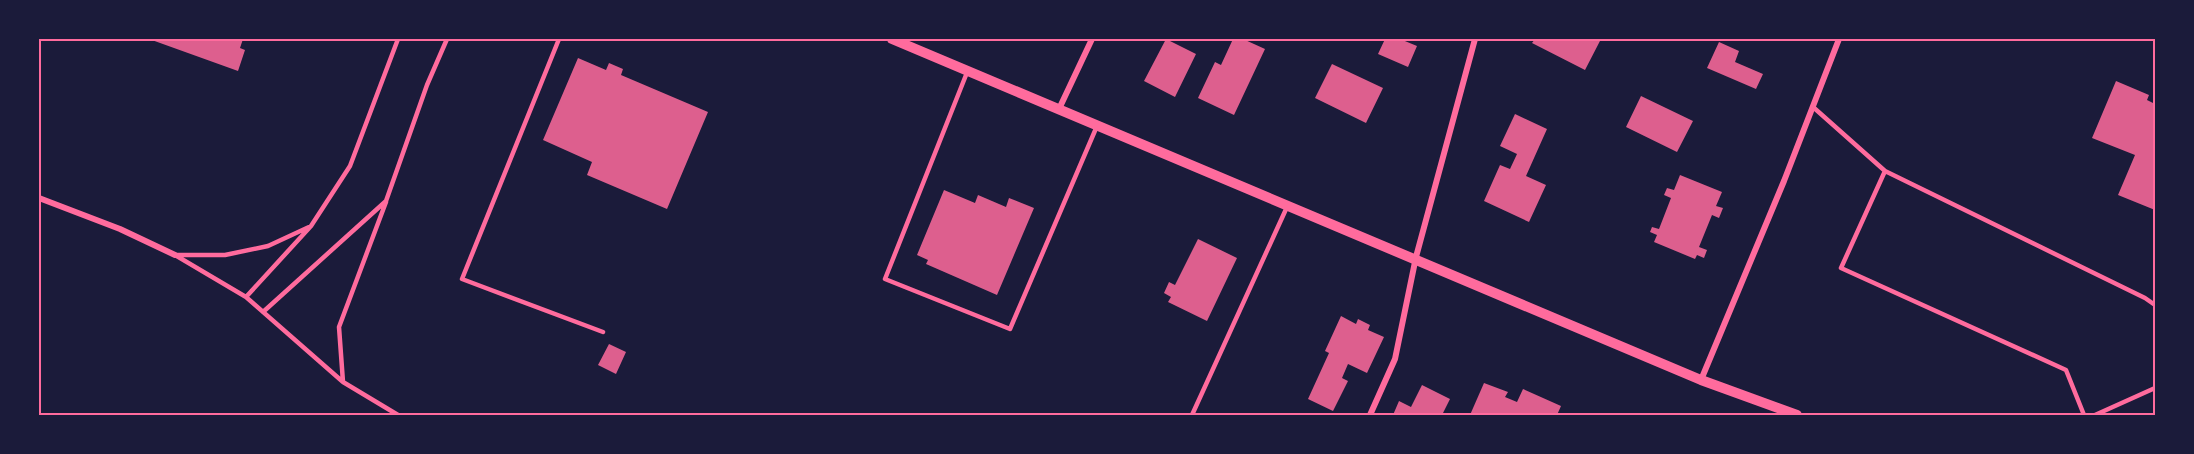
<svg xmlns="http://www.w3.org/2000/svg" width="2194" height="454" font-family="'Varela Round',sans-serif">
<style>
.building{fill:#dd5f8e}
.lines{fill:none;stroke-linecap:round;stroke-linejoin:round}
.service{stroke:#ff6b9d;stroke-width:4.5}
.minor{stroke:#ff6b9d;stroke-width:6}
.tertiary{stroke:#ff6b9d;stroke-width:10}
.neatline{fill:none;stroke:#ff6b9d;stroke-width:2}
</style>
<rect width="100%" height="100%" fill="#1b1b3a"/>
<path class="building" d="M 149,39 L 243,39 L 240,48 L 245,50 L 238,71 Z
M 1166,39 L 1196,54 L 1175,97 L 1144,81 Z
M 1233,39 L 1243,39 L 1265,49 L 1234,115 L 1198,98 L 1215,62 L 1221,65 Z
M 1385,39 L 1400,39 L 1417,46 L 1408,67 L 1378,54 Z
M 1535,39 L 1601,39 L 1585,70 L 1532,43 Z
M 1719,42 L 1739,51 L 1735,62 L 1763,74 L 1756,89 L 1707,68 Z
M 578,58 L 606,70 L 609,63 L 623,69 L 621,75 L 708,112 L 667,209 L 587,175 L 592,162 L 543,140 Z
M 1332,64 L 1383,88 L 1366,123 L 1315,98 Z
M 2116,81 L 2149,95 L 2147,100 L 2155,104 L 2155,210 L 2118,195 L 2135,155 L 2092,138 Z
M 1641,96 L 1693,121 L 1677,152 L 1626,127 Z
M 1515,114 L 1547,129 L 1526,176 L 1546,185 L 1529,222 L 1484,201 L 1500,165 L 1510,169 L 1517,154 L 1500,146 Z
M 1680,175 L 1722,192 L 1716,206 L 1723,208 L 1719,218 L 1712,215 L 1699,247 L 1707,250 L 1704,258 L 1697,255 L 1695,259 L 1654,242 L 1657,235 L 1650,232 L 1652,227 L 1659,229 L 1671,198 L 1664,195 L 1667,188 L 1674,190 Z
M 944,190 L 975,203 L 978,195 L 1006,207 L 1009,198 L 1034,208 L 997,295 L 926,264 L 928,260 L 917,255 Z
M 1198,239 L 1237,258 L 1207,321 L 1168,302 L 1171,297 L 1164,293 L 1169,282 L 1175,285 Z
M 1341,316 L 1356,324 L 1358,319 L 1370,325 L 1368,330 L 1384,337 L 1367,373 L 1348,364 L 1342,378 L 1348,381 L 1333,411 L 1308,399 L 1329,353 L 1325,351 Z
M 609,344 L 626,352 L 616,374 L 598,365 Z
M 1484,383 L 1508,392 L 1505,397 L 1517,402 L 1523,389 L 1561,406 L 1557,415 L 1470,415 Z
M 1422,385 L 1450,399 L 1442,415 L 1393,415 L 1399,401 L 1411,407 Z"/>
<g class="lines">
<path class="service" d="M 559,39 L 462,279 L 603,332
M 968,70 L 885,279 L 1010,329 L 1097,126
M 1813,107 L 1885,171 L 2145,298 L 2155,305
M 1885,171 L 1841,268 L 2066,370 L 2084,415
M 175,255 L 246,297 L 343,382 L 398,415
M 175,255 L 225,255 L 268,246 L 309,227
M 246,297 L 311,226 L 350,166 L 398,39
M 263,312 L 386,201 L 427,85 L 447,39
M 343,382 L 339,327 L 386,202
M 1192,415 L 1287,207
M 2095,415 L 2155,388"/>
<path class="minor" d="M 1059,109 L 1092,39
M 39,198 L 120,229 L 175,255
M 1701,380 L 1784,181 L 1839,39
M 1370,415 L 1395,359 L 1416,257 L 1475,39"/>
<path class="tertiary" d="M 892,39 L 1701,380 L 1797,415"/>
</g>
<rect width="2194" height="454" fill="none" stroke="#1b1b3a" stroke-width="81"/>
<rect x="40" y="40" width="2114" height="374" class="neatline"/>
</svg>
